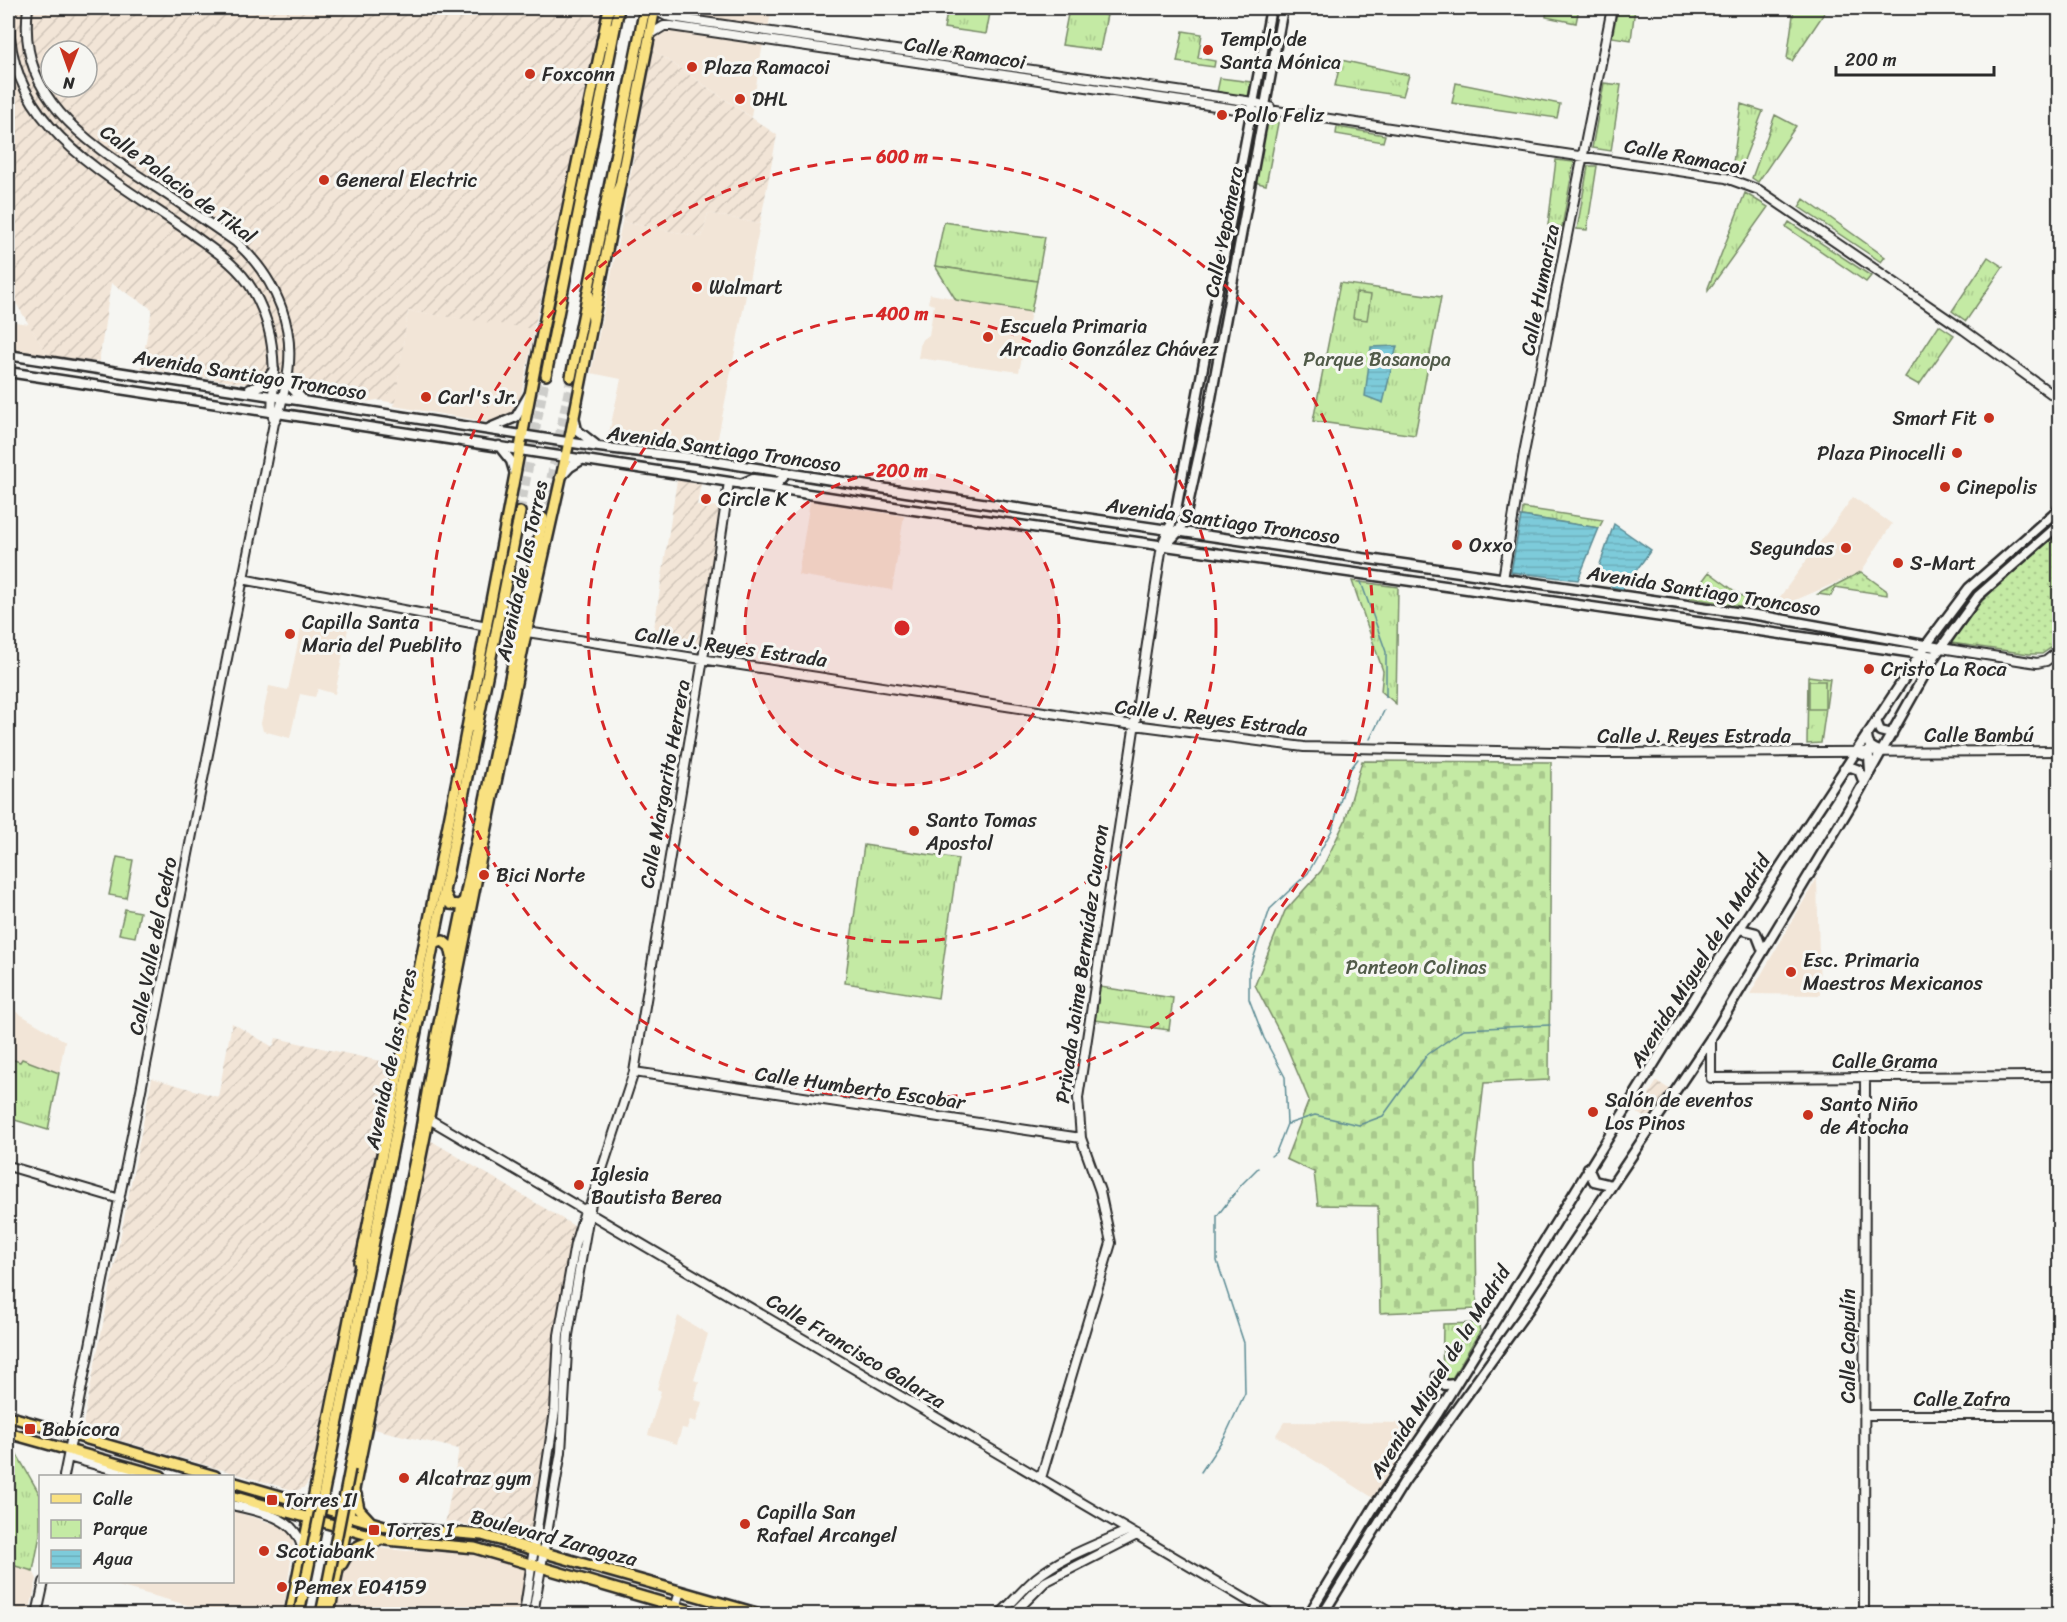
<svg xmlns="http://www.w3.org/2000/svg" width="2067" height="1622" font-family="Sriracha,sans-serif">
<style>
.built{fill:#f2e5d7}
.industrial{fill:url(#industrial-furrows);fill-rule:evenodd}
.grass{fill:url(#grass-dots);stroke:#788a68;stroke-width:1.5}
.cemetery{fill:url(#cemetery-stones);stroke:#788a68;stroke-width:1.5}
.park{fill:url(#park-tufts);stroke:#788a68;stroke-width:1.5}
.garden{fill:#c4eaa4;stroke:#788a68;stroke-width:1.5}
.water{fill:url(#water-rules);stroke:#5c8b94;stroke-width:1.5}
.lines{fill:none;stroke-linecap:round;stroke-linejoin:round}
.stream{stroke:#5c8b94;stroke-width:1.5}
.trunk-tunnel{stroke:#cdcdca;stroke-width:9;stroke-dasharray:9 4.5;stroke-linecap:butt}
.tertiary-casing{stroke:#2b2b2b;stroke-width:12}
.secondary-casing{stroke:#2b2b2b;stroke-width:13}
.primary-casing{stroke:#2b2b2b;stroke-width:14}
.trunk-casing{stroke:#2b2b2b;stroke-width:14}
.tertiary{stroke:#f6f6f2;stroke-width:8}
.secondary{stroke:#f6f6f2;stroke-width:8}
.primary{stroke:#f9e181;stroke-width:9}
.trunk{stroke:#f9e181;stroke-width:9}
.trunk-bridge-casing{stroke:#2b2b2b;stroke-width:14;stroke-linecap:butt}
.trunk-bridge{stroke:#f9e181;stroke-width:9}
.ring{fill:none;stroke:#d62828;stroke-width:3;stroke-dasharray:10 8}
.poi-dot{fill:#c8321e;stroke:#f6f6f2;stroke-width:2}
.labels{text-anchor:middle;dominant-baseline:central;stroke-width:6;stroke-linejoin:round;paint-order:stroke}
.poi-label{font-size:20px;fill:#2b2b2b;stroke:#f6f6f2;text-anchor:start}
.street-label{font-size:20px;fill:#2b2b2b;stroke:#f6f6f2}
.park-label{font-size:20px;fill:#515b49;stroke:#f6f6f2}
.centre{fill:#d62828;stroke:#f6f6f2;stroke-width:3}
.ring-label{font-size:18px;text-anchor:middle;font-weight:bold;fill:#d62828;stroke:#f6f6f2;stroke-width:6;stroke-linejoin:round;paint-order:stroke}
</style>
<defs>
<pattern id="industrial-furrows" width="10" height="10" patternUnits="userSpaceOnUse" patternTransform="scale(1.5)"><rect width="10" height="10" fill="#f2e5d7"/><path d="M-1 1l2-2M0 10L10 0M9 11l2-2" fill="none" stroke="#d0c5b9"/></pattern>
<pattern id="grass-dots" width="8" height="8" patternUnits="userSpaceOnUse" patternTransform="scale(1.5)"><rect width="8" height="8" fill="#c4eaa4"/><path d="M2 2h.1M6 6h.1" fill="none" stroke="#a9c98d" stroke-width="1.8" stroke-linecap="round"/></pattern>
<pattern id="cemetery-stones" width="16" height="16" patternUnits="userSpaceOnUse" patternTransform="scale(1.5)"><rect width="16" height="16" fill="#c4eaa4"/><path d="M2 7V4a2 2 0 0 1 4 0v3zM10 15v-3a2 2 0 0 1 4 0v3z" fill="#a9c98d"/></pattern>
<pattern id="park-tufts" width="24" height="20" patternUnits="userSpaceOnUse" patternTransform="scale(1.5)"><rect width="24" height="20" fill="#c4eaa4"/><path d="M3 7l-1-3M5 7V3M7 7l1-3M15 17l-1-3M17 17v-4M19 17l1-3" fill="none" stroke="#a9c98d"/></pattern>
<pattern id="water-rules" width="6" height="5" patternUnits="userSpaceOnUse" patternTransform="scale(1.5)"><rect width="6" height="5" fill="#7dcbda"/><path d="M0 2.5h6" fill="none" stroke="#6caebb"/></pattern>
</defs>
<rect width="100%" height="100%" fill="#f6f6f2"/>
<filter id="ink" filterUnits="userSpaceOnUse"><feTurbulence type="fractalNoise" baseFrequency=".0167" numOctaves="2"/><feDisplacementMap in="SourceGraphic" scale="12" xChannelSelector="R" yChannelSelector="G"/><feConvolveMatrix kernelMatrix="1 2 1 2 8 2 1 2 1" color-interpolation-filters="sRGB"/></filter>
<g filter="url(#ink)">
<path class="built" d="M 662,8 L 772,8 L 768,28 L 666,12 Z
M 657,24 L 763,43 L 751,117 L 653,50 Z
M 708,213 L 760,224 L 715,453 L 609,433 L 621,379 L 591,373 L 622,222 L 702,237 Z
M 930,294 L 1031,312 L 1019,372 L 918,358 L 921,341 L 929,335 L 934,305 L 928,303 Z
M 408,311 L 535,328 L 519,405 L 512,414 L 495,422 L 488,422 L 394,406 Z
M 8,321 L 29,324 L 48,356 L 8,351 Z
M 1853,497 L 1892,524 L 1861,572 L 1791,602 L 1774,605 Z
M 810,501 L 904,516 L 892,590 L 798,575 Z
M 303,619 L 348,629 L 335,694 L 318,689 L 315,697 L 300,694 L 290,738 L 263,731 L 261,723 L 269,686 L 288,690 Z
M 1817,878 L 1820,995 L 1750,994 L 1787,930 Z
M 8,1007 L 65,1041 L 59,1073 L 22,1059 L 21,1062 L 8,1058 Z
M 678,1316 L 708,1334 L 694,1380 L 699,1382 L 694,1400 L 702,1402 L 696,1422 L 690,1420 L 687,1429 L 682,1428 L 677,1444 L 648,1435 L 661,1391 L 657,1389 Z
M 1284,1422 L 1421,1423 L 1375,1499 L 1279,1438 L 1276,1435 Z
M 233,1511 L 278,1525 L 288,1531 L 294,1540 L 283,1614 L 219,1614 L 104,1582 L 232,1582 Z
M 369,1547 L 407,1551 L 441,1550 L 475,1554 L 525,1567 L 528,1573 L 519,1614 L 334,1614 L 345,1563 L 354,1554 Z
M 8,1564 L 33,1571 L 37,1579 L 29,1614 L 8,1614 Z"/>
<path class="industrial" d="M 8,8 L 603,8 L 569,182 L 534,329 L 408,311 L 395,403 L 377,400 L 365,402 L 141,368 L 152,309 L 111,283 L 99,362 L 48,356 L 8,290 ZM 51,51 L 87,51 L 87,87 L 51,87 Z
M 653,50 L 777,135 L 760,224 L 708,213 L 702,237 L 622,222 Z
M 677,480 L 701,484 L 697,505 L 721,507 L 701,649 L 652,641 Z
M 232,1023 L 273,1047 L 276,1038 L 394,1064 L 310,1479 L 305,1487 L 296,1491 L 91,1432 L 83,1424 L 152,1078 L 218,1097 Z
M 1657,1081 L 1669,1089 L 1649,1120 L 1637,1113 Z
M 430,1140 L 576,1227 L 556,1335 L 549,1441 L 534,1530 L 523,1538 L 454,1522 L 445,1524 L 459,1449 L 374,1429 Z"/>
<path class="grass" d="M 2059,533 L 2059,642 L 2042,654 L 2029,654 L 1951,643 L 1977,606 L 1991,592 Z
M 1861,572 L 1887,591 L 1887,595 L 1835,587 L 1831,596 L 1818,594 Z"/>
<path class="cemetery" d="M 1362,761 L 1551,762 L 1549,1080 L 1484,1083 L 1475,1162 L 1477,1309 L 1380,1313 L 1378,1206 L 1318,1205 L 1314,1172 L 1286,1159 L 1309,1100 L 1285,1043 L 1255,985 L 1285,911 L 1321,871 L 1345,821 Z"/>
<path class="park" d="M 948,8 L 991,8 L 986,34 L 944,28 Z
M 1547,8 L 1579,8 L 1576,23 L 1546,17 Z
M 1618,8 L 1635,8 L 1631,40 L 1612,37 Z
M 1794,8 L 1811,8 L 1825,12 L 1792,61 L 1787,59 Z
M 1069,9 L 1107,15 L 1100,50 L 1062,45 Z
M 1183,31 L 1202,34 L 1198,58 L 1215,61 L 1214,67 L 1177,62 Z
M 1341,60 L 1409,75 L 1403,96 L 1335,86 Z
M 1220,78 L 1251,82 L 1248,97 L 1217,92 Z
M 1456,83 L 1560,104 L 1557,118 L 1452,103 Z
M 1604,83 L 1621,85 L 1611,151 L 1592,148 Z
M 1741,104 L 1763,111 L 1739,173 L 1732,170 Z
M 1775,115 L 1796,126 L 1758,182 L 1752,178 Z
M 1267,118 L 1279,118 L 1266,185 L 1254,182 Z
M 1337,127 L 1385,135 L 1383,142 L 1336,134 Z
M 1556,160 L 1574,162 L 1562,227 L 1548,225 Z
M 1588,166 L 1597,166 L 1587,230 L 1577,229 Z
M 1745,193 L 1768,207 L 1708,291 L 1708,288 Z
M 1804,199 L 1885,257 L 1881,262 L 1799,207 Z
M 944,222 L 1045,237 L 1037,281 L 935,266 Z
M 1789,222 L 1871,276 L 1866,282 L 1786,227 Z
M 1988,257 L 2003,267 L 1966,321 L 1952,311 Z
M 1340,283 L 1441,297 L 1415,435 L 1313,421 Z
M 1939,325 L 1954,335 L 1919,385 L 1905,377 Z
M 1523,508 L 1603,520 L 1599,528 L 1522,516 Z
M 1709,572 L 1759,609 L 1690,598 Z
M 1352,581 L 1398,587 L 1396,704 L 1381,691 L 1383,671 Z
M 1808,676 L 1830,679 L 1821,743 L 1807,744 Z
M 864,845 L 958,859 L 938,998 L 845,983 Z
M 1100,987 L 1173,998 L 1169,1030 L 1095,1020 Z
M 8,1058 L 20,1062 L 22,1059 L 59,1073 L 48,1130 L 8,1118 Z
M 1478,1323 L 1480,1331 L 1451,1380 L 1445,1383 L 1442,1380 L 1443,1324 Z
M 8,1443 L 11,1444 L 40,1495 L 40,1535 L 33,1571 L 8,1564 Z"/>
<path class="garden" d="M 935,266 L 1037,281 L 1031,312 L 956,300 Z
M 1356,293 L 1371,295 L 1367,320 L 1353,318 Z
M 1809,681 L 1825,681 L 1825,709 L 1809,709 Z
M 117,857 L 133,860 L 126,898 L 109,895 Z
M 125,909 L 140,912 L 135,937 L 119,934 Z"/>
<path class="water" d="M 1397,346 L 1383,403 L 1365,396 L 1371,347 Z
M 1521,516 L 1599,528 L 1578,580 L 1511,572 Z
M 1614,524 L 1651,550 L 1623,589 L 1612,587 L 1598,570 Z"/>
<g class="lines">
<path class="stream" d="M 1361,582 L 1386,652 L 1386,697
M 1370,739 L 1384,711
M 1288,1124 L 1315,1115 L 1359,1125 L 1383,1116 L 1427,1055 L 1464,1029 L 1550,1025
M 1271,1156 L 1276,1152 L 1287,1124 L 1285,1077 L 1264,1038 L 1249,999 L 1249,971 L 1270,909 L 1308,873 L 1332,830 L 1349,771 L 1358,759
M 1201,1472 L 1225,1436 L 1245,1393 L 1244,1343 L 1217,1261 L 1217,1216 L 1241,1185 L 1258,1168"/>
<path class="trunk-tunnel" d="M 520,512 L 546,375
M 543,518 L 571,377"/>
<defs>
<path id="tertiary" d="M 10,8 C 0,126 111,176 192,234 C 215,251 238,265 252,289 C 271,321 274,349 274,385 C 273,395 271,406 273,417
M 28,8 C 16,100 90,144 157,188 C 184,206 210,224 236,242 C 278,280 299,332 285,388 C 282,400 281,412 274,423 L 64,1476
M 655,10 L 666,16 L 697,21 L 1253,102 L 1270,107
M 651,34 L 664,26 L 671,26 L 1263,113 L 1276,111 L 1726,178 L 1759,190 L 1964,330 L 2060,400
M 242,579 L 487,626
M 1503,579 L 1524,453 L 1612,8
M 527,632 L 1096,720 L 1304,747 L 1599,753 L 2060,751
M 1941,648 L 2037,663 L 2046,661 L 2060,650
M 1711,1038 L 1711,1078 L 2060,1076
M 634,1072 L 1081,1138
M 424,1116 L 1271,1614
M 8,1166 L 120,1199
M 1864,1415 L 2060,1415
M 68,1457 L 136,1476
M 1041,1478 L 1111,1243 L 1100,1191 L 1081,1138 L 1078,1098 L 1162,545
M 232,1505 C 259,1512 296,1516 302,1548
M 37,1614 L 44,1582
M 524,1614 L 555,1411 L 559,1335 L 575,1244 L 586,1208
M 533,1614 L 561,1452 L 568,1335 L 591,1203 L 634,1072 L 703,659 L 729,482
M 673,1614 L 680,1592
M 1000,1614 C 1012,1603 1023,1589 1036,1578 C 1063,1556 1096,1545 1127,1531
M 1013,1614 L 1045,1582 L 1137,1535
M 1864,1614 L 1865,1078"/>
<path id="secondary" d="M 8,355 L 599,447 L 700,459 L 906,492 L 1763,616 L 1941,648
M 8,372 L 907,509 L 1935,656
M 288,375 L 292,388 L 302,399
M 250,389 L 262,385 L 274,370
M 574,417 L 577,430 L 596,445
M 490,428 L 516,417 L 529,395
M 499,446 L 511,461 L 515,474
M 560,478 L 570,467 L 583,459
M 741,484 L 753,479 L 779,482 L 787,473
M 1162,545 L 1175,515 L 1271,8
M 1166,545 L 1179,531 L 1185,518 L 1209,409 L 1283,8
M 1876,721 L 1880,731 L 1892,734
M 1867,734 C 1867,746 1871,748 1882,752
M 1855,752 L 1869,757 L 1870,770
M 1844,769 L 1851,767 L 1859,770 L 1864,783
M 1740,929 L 1756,933 L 1763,951
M 1588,1168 L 1594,1181 L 1611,1185
M 1437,1376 L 1445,1385 L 1455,1384
M 1309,1614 L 1374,1507 L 1438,1413 L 1707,978 L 1927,644 L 1969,588 L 2060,508
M 1323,1614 L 1404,1482 L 1528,1310 L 1711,1038 L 1857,795 L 1935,656 L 1978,596 L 2060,524"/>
<path id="primary" d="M 8,1416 L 215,1476
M 8,1433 L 161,1476
M 232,1482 L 388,1527 L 482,1535 L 760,1614
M 356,1494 L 359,1509 L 370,1521
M 232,1496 L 386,1540 L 475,1548 L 702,1614
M 342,1564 C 350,1548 360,1543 378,1541
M 290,1614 L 460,765 L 537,358 L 609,8
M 329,1614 L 524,643 L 569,442 L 655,8"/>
<path id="trunk" d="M 602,41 L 613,27
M 606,218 L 619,187
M 589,295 L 593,320
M 546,375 L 619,8
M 571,377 L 645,8
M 516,662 L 524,643
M 471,710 L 473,727
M 445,893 L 450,904 L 459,905 L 464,901
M 433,944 L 443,941 L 450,947 L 452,956
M 359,1262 L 369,1242
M 350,1469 L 419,1141 L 437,1033 L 543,518
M 321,1506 L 520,512
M 321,1614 L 328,1581"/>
</defs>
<use href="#tertiary" class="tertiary-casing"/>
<use href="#secondary" class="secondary-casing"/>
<use href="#primary" class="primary-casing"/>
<use href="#trunk" class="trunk-casing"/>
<use href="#tertiary" class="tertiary"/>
<use href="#secondary" class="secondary"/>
<use href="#primary" class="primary"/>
<use href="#trunk" class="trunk"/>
<defs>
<path id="trunk-bridge" d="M 328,1581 L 350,1469
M 299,1614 L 321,1506"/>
</defs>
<use href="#trunk-bridge" class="trunk-bridge-casing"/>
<use href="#trunk-bridge" class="trunk-bridge"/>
</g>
</g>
<circle cx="902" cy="628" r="157" fill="#d62828" fill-opacity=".12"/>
<g class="ring">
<circle cx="902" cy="628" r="157"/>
<circle cx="902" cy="628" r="314"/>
<circle cx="902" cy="628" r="471"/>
</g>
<g class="poi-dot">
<circle cx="1208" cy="50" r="6"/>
<circle cx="692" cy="67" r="6"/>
<circle cx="530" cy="74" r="6"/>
<circle cx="740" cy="99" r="6"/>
<circle cx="1222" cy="115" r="6"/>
<circle cx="324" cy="180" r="6"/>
<circle cx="697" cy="287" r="6"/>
<circle cx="988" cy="337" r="6"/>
<circle cx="426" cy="397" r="6"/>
<circle cx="1989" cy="418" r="6"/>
<circle cx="1957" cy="453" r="6"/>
<circle cx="1945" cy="487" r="6"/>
<circle cx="706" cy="499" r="6"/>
<circle cx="1457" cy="545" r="6"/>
<circle cx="1846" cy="548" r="6"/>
<circle cx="1898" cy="563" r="6"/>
<circle cx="290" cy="634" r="6"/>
<circle cx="1869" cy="669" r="6"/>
<circle cx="914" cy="831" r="6"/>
<circle cx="484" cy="875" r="6"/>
<circle cx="1791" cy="972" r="6"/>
<circle cx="1593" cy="1112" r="6"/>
<circle cx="1808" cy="1115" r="6"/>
<circle cx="579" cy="1185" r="6"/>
<rect x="24" y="1423" width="12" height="12" rx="3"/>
<circle cx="404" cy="1478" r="6"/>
<rect x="266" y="1494" width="12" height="12" rx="3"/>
<circle cx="745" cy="1524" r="6"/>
<rect x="368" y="1524" width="12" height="12" rx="3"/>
<circle cx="264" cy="1551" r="6"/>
<circle cx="282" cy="1587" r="6"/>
</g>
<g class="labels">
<g class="poi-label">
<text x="1220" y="39">Templo de<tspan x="1220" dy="23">Santa Mónica</tspan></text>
<text x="704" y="67">Plaza Ramacoi</text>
<text x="542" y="74">Foxconn</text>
<text x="752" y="99">DHL</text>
<text x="1234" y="115">Pollo Feliz</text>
<text x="336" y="180">General Electric</text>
<text x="709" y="287">Walmart</text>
<text x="1000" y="326">Escuela Primaria<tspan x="1000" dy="23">Arcadio González Chávez</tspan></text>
<text x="438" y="397">Carl's Jr.</text>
<text x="1977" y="418" text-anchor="end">Smart Fit</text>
<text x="1945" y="453" text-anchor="end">Plaza Pinocelli</text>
<text x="1957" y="487">Cinepolis</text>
<text x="718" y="499">Circle K</text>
<text x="1469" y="545">Oxxo</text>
<text x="1834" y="548" text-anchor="end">Segundas</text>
<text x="1910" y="563">S-Mart</text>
<text x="302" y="622">Capilla Santa<tspan x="302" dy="23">Maria del Pueblito</tspan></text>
<text x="1881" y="669">Cristo La Roca</text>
<text x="926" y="820">Santo Tomas<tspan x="926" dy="23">Apostol</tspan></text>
<text x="496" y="875">Bici Norte</text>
<text x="1803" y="960">Esc. Primaria<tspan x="1803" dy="23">Maestros Mexicanos</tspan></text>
<text x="1605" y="1100">Salón de eventos<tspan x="1605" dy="23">Los Pinos</tspan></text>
<text x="1820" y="1104">Santo Niño<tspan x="1820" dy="23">de Atocha</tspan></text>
<text x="591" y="1174">Iglesia<tspan x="591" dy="23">Bautista Berea</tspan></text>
<text x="42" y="1429">Babícora</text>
<text x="416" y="1478">Alcatraz gym</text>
<text x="284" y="1500">Torres II</text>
<text x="757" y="1512">Capilla San<tspan x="757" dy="23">Rafael Arcangel</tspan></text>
<text x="386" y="1530">Torres I</text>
<text x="276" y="1551">Scotiabank</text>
<text x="294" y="1587">Pemex E04159</text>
</g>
<g class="street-label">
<text transform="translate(965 53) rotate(9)">Calle Ramacoi</text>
<text transform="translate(1685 157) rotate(11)">Calle Ramacoi</text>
<text transform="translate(178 184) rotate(36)">Calle Palacio de Tikal</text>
<text transform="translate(1224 232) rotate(-79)">Calle Yepómera</text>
<text transform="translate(1540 290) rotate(-79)">Calle Humariza</text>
<text transform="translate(250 375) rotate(9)">Avenida Santiago Troncoso</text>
<text transform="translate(724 449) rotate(8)">Avenida Santiago Troncoso</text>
<text transform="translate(1223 521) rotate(8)">Avenida Santiago Troncoso</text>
<text transform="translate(522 571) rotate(-78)">Avenida de las Torres</text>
<text transform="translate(1704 591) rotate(9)">Avenida Santiago Troncoso</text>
<text transform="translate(731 647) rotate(8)">Calle J. Reyes Estrada</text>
<text transform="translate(1211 718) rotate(7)">Calle J. Reyes Estrada</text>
<text x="1979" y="735">Calle Bambú</text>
<text x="1694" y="736">Calle J. Reyes Estrada</text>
<text transform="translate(665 784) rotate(-80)">Calle Margarito Herrera</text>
<text transform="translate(153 946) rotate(-79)">Calle Valle del Cedro</text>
<text transform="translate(1700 961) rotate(-58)">Avenida Miguel de la Madrid</text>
<text transform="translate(1082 964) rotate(-82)">Privada Jaime Bermúdez Cuaron</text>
<text transform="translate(391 1059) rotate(-78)">Avenida de las Torres</text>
<text x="1885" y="1061">Calle Grama</text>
<text transform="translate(860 1088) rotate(8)">Calle Humberto Escobar</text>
<text transform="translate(1848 1346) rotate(-90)">Calle Capulín</text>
<text transform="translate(856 1351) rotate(31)">Calle Francisco Galarza</text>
<text transform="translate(1440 1372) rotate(-58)">Avenida Miguel de la Madrid</text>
<text x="1962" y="1399">Calle Zafra</text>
<text transform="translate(554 1538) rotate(15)">Boulevard Zaragoza</text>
</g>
<g class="park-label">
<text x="1377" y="359">Parque Basanopa</text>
<text x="1416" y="967">Panteon Colinas</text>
</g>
</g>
<circle cx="902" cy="628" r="9" class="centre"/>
<g class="ring-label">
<text x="902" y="163">600 m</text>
<text x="902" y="320">400 m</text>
<text x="902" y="477">200 m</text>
</g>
<rect width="2067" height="1622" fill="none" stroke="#f6f6f2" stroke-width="30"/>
<rect x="15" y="15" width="2037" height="1592" fill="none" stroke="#2b2b2b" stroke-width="2" filter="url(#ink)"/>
<rect x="39" y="1475" width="195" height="108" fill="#f6f6f2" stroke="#a5a5a2" stroke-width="1.5"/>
<rect x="51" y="1494" width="30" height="9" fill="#f9e181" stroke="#a5a5a2" stroke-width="1.5"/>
<text x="93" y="1505" font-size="18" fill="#2b2b2b">Calle</text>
<rect x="51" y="1520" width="30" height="18" fill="url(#park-tufts)" stroke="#a5a5a2" stroke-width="1.5"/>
<text x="93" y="1535" font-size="18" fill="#2b2b2b">Parque</text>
<rect x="51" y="1550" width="30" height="18" fill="url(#water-rules)" stroke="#a5a5a2" stroke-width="1.5"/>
<text x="93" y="1565" font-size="18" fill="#2b2b2b">Agua</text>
<g transform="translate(69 69) rotate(181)"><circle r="28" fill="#f6f6f2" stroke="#a5a5a2" stroke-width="1.5"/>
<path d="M0-4.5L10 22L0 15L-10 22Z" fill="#c8321e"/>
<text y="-9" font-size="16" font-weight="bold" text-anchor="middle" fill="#2b2b2b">N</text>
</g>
<path d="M1836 66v9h158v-9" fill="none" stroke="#2b2b2b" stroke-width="3"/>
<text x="1845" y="66" font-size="18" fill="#2b2b2b" stroke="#f6f6f2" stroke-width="4.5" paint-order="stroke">200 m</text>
</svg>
